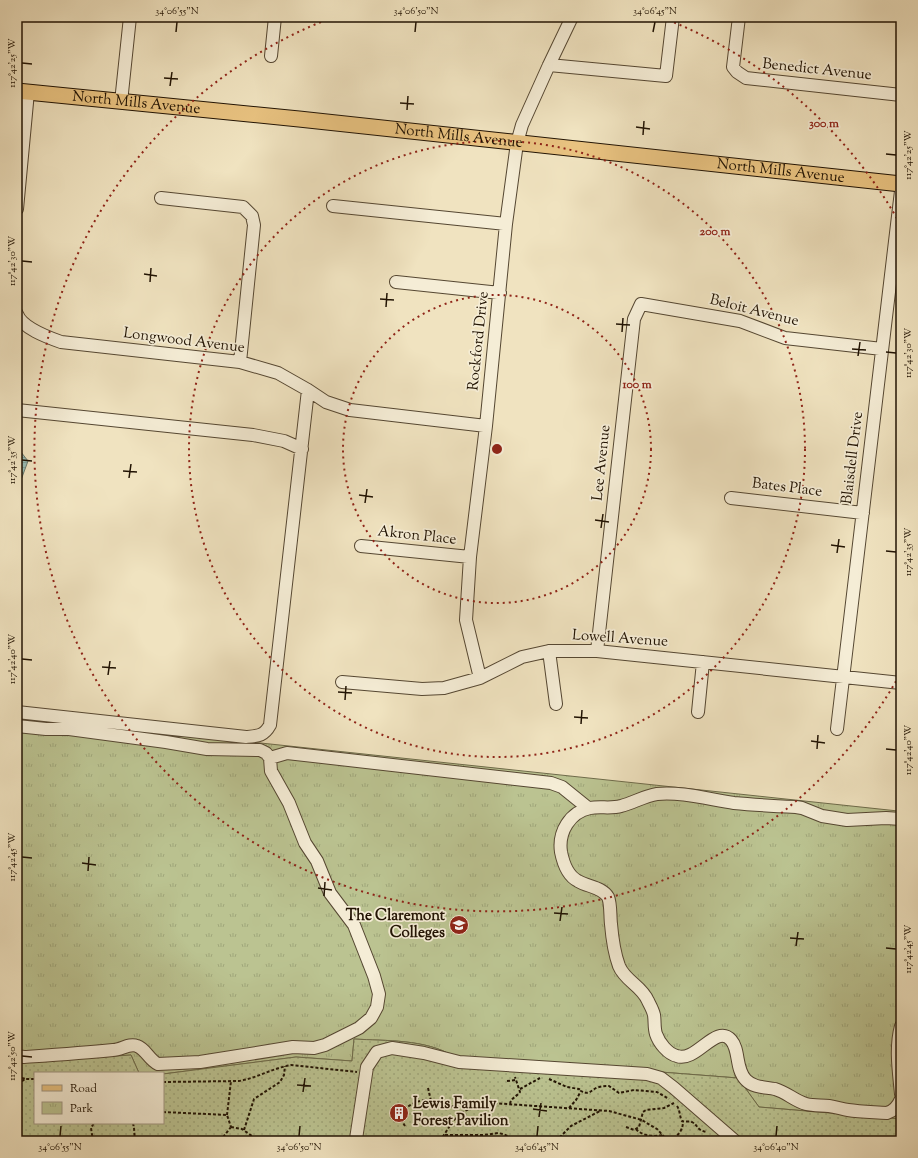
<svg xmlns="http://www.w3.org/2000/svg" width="918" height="1158" font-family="'Sorts Mill Goudy',serif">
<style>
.park{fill:url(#park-tufts);stroke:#6e6b4a}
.garden{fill:url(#garden-dots);stroke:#6e6b4a}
.water{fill:url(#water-rules);stroke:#6a7a6e}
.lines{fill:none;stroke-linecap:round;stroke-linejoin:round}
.minor-casing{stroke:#554732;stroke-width:14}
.major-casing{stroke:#211303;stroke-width:17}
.path{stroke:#211303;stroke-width:2;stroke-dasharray:3 2;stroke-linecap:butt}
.minor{stroke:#f5edd6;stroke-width:12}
.major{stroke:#e8c280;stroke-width:15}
.ticks{fill:none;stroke:#211303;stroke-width:1.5}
.ring{fill:none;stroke:#8f2418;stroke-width:2;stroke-dasharray:2 4}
.labels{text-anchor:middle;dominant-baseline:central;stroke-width:3.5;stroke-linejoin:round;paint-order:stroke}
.street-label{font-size:15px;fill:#211303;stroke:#f5edd6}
.poi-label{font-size:15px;font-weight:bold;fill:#211303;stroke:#f5edd6;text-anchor:end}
.centre{fill:#8f2418;stroke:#f5edd6;stroke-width:2}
.ring-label{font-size:12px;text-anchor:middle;font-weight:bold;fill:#8f2418;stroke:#f5edd6;stroke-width:3.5;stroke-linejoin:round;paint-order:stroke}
.neatline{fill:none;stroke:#211303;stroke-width:1.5}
.ticks-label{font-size:10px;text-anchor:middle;fill:#211303}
</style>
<defs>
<pattern id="park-tufts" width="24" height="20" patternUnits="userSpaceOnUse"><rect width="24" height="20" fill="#bbc391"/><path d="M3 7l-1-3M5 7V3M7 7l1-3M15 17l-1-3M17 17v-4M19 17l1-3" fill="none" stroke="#a0a77b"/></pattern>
<pattern id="garden-dots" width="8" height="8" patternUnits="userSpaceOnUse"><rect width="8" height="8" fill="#bbc391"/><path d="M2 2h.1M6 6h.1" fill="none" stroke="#a0a77b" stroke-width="1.8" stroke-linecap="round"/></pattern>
<pattern id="water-rules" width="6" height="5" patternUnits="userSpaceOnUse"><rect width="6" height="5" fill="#9abeb5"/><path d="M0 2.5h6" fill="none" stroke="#84a29a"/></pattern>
</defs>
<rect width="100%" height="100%" fill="#f0e3c0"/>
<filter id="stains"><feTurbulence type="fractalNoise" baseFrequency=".005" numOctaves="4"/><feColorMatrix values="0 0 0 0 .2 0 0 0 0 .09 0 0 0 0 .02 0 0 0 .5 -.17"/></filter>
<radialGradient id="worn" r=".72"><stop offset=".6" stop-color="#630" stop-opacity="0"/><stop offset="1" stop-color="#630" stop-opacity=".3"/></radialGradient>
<path class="park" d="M 17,717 L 898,811 L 901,787 L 901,1119 L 759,1107 L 738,1078 L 453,1056 C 425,1039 387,1041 354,1039 L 352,1061 L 296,1057 L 163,1074 L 163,1073 L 139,1073 L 131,1055 L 17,1063 Z"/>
<path class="garden" d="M 354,1039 C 386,1041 425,1039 453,1056 L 738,1078 L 759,1107 L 901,1119 L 901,1141 L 17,1141 L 17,1063 L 131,1055 L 139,1073 L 35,1073 L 35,1123 L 163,1123 L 163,1074 L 296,1057 L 352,1061 Z"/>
<path class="water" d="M 17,447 L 28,461 L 21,480 L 17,482 Z"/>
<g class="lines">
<defs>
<path id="minor" d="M 739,17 L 733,67 L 737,72 L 746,78 L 901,95
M 271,56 L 275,17
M 549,65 L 666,76 L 673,17
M 121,102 L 130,17
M 161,198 L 243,207 L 252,216 L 254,225 L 240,362
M 333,206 L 506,224
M 17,209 L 28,92
M 396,282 L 500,293
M 17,314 C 22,328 47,337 61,342 L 240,362 L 278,373 L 308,390 L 326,402 L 350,410 L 486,426
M 17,410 L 253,435 L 284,441 L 302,449
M 731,498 L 863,513
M 361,546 L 470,557
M 549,651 L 556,704
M 597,651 L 634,319 L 641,304 L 740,321 L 785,338 L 882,349
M 480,678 L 466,620 L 470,557 L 486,426 L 506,224 L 517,143 L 522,125 L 549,65 L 572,17
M 342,682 L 422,689 L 444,688 L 480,678 L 522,657 L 549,651 L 597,651 L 901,683
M 17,712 L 246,737 C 258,736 264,736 270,725 L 308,390
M 698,712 L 703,662
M 17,726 L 46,729 L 69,729 L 166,742 L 207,749 L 260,750 L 266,753 L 270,758 L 271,771 L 289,803 L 305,843 L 317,861 L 330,893 L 354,925 L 374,976 L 379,994 L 377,1007 L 371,1018 L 359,1028 L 325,1045 L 314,1048 L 293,1047 L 200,1062 L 158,1064 C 149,1060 146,1049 137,1046 C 129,1043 121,1050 113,1050 C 83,1053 53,1055 24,1057 L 17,1056
M 837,729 L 901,191
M 270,758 L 287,753 L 551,783 L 562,787 L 588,808
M 901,819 L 886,818 L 847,820 L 822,816 L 802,808 L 796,807 C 775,806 754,805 734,803 C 712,800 679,791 657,794 C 644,796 633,803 621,806 C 611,809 600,806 590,808 C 570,812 558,832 561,852 C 563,862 568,876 578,881 C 588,887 602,887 608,897 C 611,904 610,916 611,924 C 612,936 615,955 619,966 C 625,981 642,986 648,1001 C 650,1005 653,1010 654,1015 C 655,1021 654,1028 656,1034 C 659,1043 668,1054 677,1056 C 696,1063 716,1023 731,1040 C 740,1050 735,1069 746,1080 C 754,1088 765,1087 775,1089 C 786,1092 795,1101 806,1104 C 814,1106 822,1105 829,1106 C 836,1107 842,1109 848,1110 C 861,1112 874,1112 887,1113 C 894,1111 898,1106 901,1099
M 901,1026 C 895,1048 899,1072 901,1094
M 360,1141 L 356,1139 L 367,1067 L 377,1052 L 392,1048 L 424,1053 L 459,1062 L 647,1074 L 661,1078 L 674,1088 L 735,1141"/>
<g id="major">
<path id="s1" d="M 17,91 L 299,119 L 901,184"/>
</g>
</defs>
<use href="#minor" class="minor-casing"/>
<use href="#major" class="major-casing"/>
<path class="path" d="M 17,1077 L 26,1079
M 549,1079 L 567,1087 L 579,1089 L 581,1091
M 507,1081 L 516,1080
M 163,1082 L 239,1081 C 257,1078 273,1068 291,1065 L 357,1072
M 17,1083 L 26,1079 L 35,1079
M 428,1088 L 431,1101
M 520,1089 L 540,1078
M 510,1104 C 511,1098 516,1097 520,1092 L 515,1077
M 677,1106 C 680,1110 680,1119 682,1121 C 684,1122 689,1121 692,1122 C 699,1126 696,1130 707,1132
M 569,1108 L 576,1100 L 581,1091 C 590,1096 591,1089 599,1087 C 602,1086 605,1086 609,1086 L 619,1093 L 634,1090 L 657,1092 L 669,1099
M 163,1112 L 227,1115 L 231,1127
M 227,1115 L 231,1081
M 133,1123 L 134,1128 L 135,1141
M 405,1126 L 399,1116 C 406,1106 418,1098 431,1101 C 436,1102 441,1105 446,1106 C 454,1107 461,1106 468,1109
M 231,1127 L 242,1129 L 259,1141
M 626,1127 L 634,1130 L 639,1127 L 643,1112 L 646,1110 L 664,1108 L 674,1103
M 636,1129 C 642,1136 653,1137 663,1135
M 244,1130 L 254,1099 L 280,1082 L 284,1075 L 285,1066
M 445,1135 L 484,1135 L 498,1133 L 503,1134 L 520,1141
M 58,1141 L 60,1139 L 66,1138 L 73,1141
M 93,1141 L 91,1128 L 94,1123
M 220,1141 L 231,1127
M 440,1141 C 445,1134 449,1126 455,1119 C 465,1108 478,1105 492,1103 L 609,1111 L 642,1120 L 650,1125 L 657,1129 L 668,1141
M 556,1141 L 571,1126 L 600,1111
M 669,1141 C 677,1136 683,1132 683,1121"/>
<use href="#minor" class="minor"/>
<use href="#major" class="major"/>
</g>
<path class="ticks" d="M 176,32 L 177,22M 415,32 L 416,22M 653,32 L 655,22M 22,63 L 32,64M 164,78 L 178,79M 170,86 L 172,72M 400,103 L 414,104M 407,110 L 408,96M 636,127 L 650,129M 643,135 L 644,121M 886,154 L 896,155M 22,261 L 32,262M 144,274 L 157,276M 150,282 L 151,268M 380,299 L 394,300M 386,307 L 387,293M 616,324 L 630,325M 622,332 L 623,318M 852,349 L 866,350M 886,352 L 896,353M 858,356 L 860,342M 22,460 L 32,461M 123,471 L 137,472M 129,478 L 131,464M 359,495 L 373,497M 365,503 L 367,489M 595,520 L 609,522M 601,528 L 603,514M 831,545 L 845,547M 886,551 L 896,552M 837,553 L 839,539M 22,659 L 32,660M 102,667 L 116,668M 108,675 L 110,661M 338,692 L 352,693M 345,700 L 346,686M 574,717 L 588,718M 581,724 L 582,710M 811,741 L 825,743M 817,749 L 818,735M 886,749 L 896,750M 22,857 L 32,858M 82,863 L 96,865M 88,871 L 89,857M 318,888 L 332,890M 324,896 L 325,882M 554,913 L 568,914M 560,921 L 562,907M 790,938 L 804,939M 796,946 L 798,932M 886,948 L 896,949M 22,1056 L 32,1057M 297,1085 L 311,1086M 303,1092 L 305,1078M 533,1109 L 547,1111M 539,1117 L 541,1103M 60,1136 L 61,1126M 299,1136 L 300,1126M 537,1136 L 538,1126M 776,1136 L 777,1126"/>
<g class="ring">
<circle cx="497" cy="449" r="154"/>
<circle cx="497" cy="449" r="308"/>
<path d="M899 676A462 462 0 1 1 331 18M663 18A462 462 0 0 1 899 222"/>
</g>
<defs>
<symbol id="university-disc" viewBox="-11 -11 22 22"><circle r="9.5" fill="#8f2418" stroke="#f5edd6"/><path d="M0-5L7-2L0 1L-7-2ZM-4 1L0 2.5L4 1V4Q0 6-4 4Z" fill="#fff"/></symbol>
<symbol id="building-disc" viewBox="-11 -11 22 22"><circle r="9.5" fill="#8f2418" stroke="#f5edd6"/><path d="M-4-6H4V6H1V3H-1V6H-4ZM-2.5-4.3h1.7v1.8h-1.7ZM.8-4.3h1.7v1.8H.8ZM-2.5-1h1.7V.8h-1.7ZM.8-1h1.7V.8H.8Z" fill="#fff"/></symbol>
</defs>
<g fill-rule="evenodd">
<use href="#university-disc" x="448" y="914" width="22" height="22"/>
<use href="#building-disc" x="388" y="1102" width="22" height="22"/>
</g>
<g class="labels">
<g class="street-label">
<text transform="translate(817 70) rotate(6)">Benedict Avenue</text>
<text stroke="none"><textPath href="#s1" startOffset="120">North Mills Avenue</textPath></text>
<text stroke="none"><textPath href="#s1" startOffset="444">North Mills Avenue</textPath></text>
<text stroke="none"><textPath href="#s1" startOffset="768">North Mills Avenue</textPath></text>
<text transform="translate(754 311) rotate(14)">Beloit Avenue</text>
<text transform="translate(184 341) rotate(7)">Longwood Avenue</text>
<text transform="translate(479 341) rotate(-84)">Rockford Drive</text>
<text transform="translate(853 458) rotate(-83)">Blaisdell Drive</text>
<text transform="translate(602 463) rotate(-84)">Lee Avenue</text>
<text transform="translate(787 488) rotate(7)">Bates Place</text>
<text transform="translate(417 536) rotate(6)">Akron Place</text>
<text transform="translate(620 639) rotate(4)">Lowell Avenue</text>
</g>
<g class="poi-label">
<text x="445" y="916">The Claremont<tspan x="445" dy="17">Colleges</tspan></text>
<text x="413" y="1104" text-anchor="start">Lewis Family<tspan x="413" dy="17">Forest Pavilion</tspan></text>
</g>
</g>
<circle cx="497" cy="449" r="6" class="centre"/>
<g class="ring-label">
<text x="824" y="127">300 m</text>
<text x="715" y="235">200 m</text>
<text x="637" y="388">100 m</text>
</g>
<rect width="918" height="1158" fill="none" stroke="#f0e3c0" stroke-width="44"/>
<rect x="34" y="1072" width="130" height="52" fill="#f5edd6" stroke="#a09682"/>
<rect x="42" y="1085" width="20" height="6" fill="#e8c280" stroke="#a09682"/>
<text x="70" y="1092" font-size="12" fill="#211303">Road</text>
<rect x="42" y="1102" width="20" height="12" fill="url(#park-tufts)" stroke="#a09682"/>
<text x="70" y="1112" font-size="12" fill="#211303">Park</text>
<rect x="22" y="22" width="874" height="1114" class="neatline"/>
<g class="ticks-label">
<text x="177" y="14">34°06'55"N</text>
<text x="416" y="14">34°06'50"N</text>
<text x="655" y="14">34°06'45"N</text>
<text transform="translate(11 63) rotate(-90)" y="4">117°42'25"W</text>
<text transform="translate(907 155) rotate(-90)" y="4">117°42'25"W</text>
<text transform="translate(11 261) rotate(-90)" y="4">117°42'30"W</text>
<text transform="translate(907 353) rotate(-90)" y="4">117°42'30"W</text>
<text transform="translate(11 460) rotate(-90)" y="4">117°42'35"W</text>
<text transform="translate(907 552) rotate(-90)" y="4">117°42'35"W</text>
<text transform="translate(11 659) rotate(-90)" y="4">117°42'40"W</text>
<text transform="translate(907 750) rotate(-90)" y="4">117°42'40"W</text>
<text transform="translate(11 857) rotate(-90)" y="4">117°42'45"W</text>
<text transform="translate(907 949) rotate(-90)" y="4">117°42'45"W</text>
<text transform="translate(11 1056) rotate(-90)" y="4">117°42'50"W</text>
<text x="60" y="1150">34°06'55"N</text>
<text x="299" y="1150">34°06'50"N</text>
<text x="537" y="1150">34°06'45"N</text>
<text x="776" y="1150">34°06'40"N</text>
</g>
<rect width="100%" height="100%" filter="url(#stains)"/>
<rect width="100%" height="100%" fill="url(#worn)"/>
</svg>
